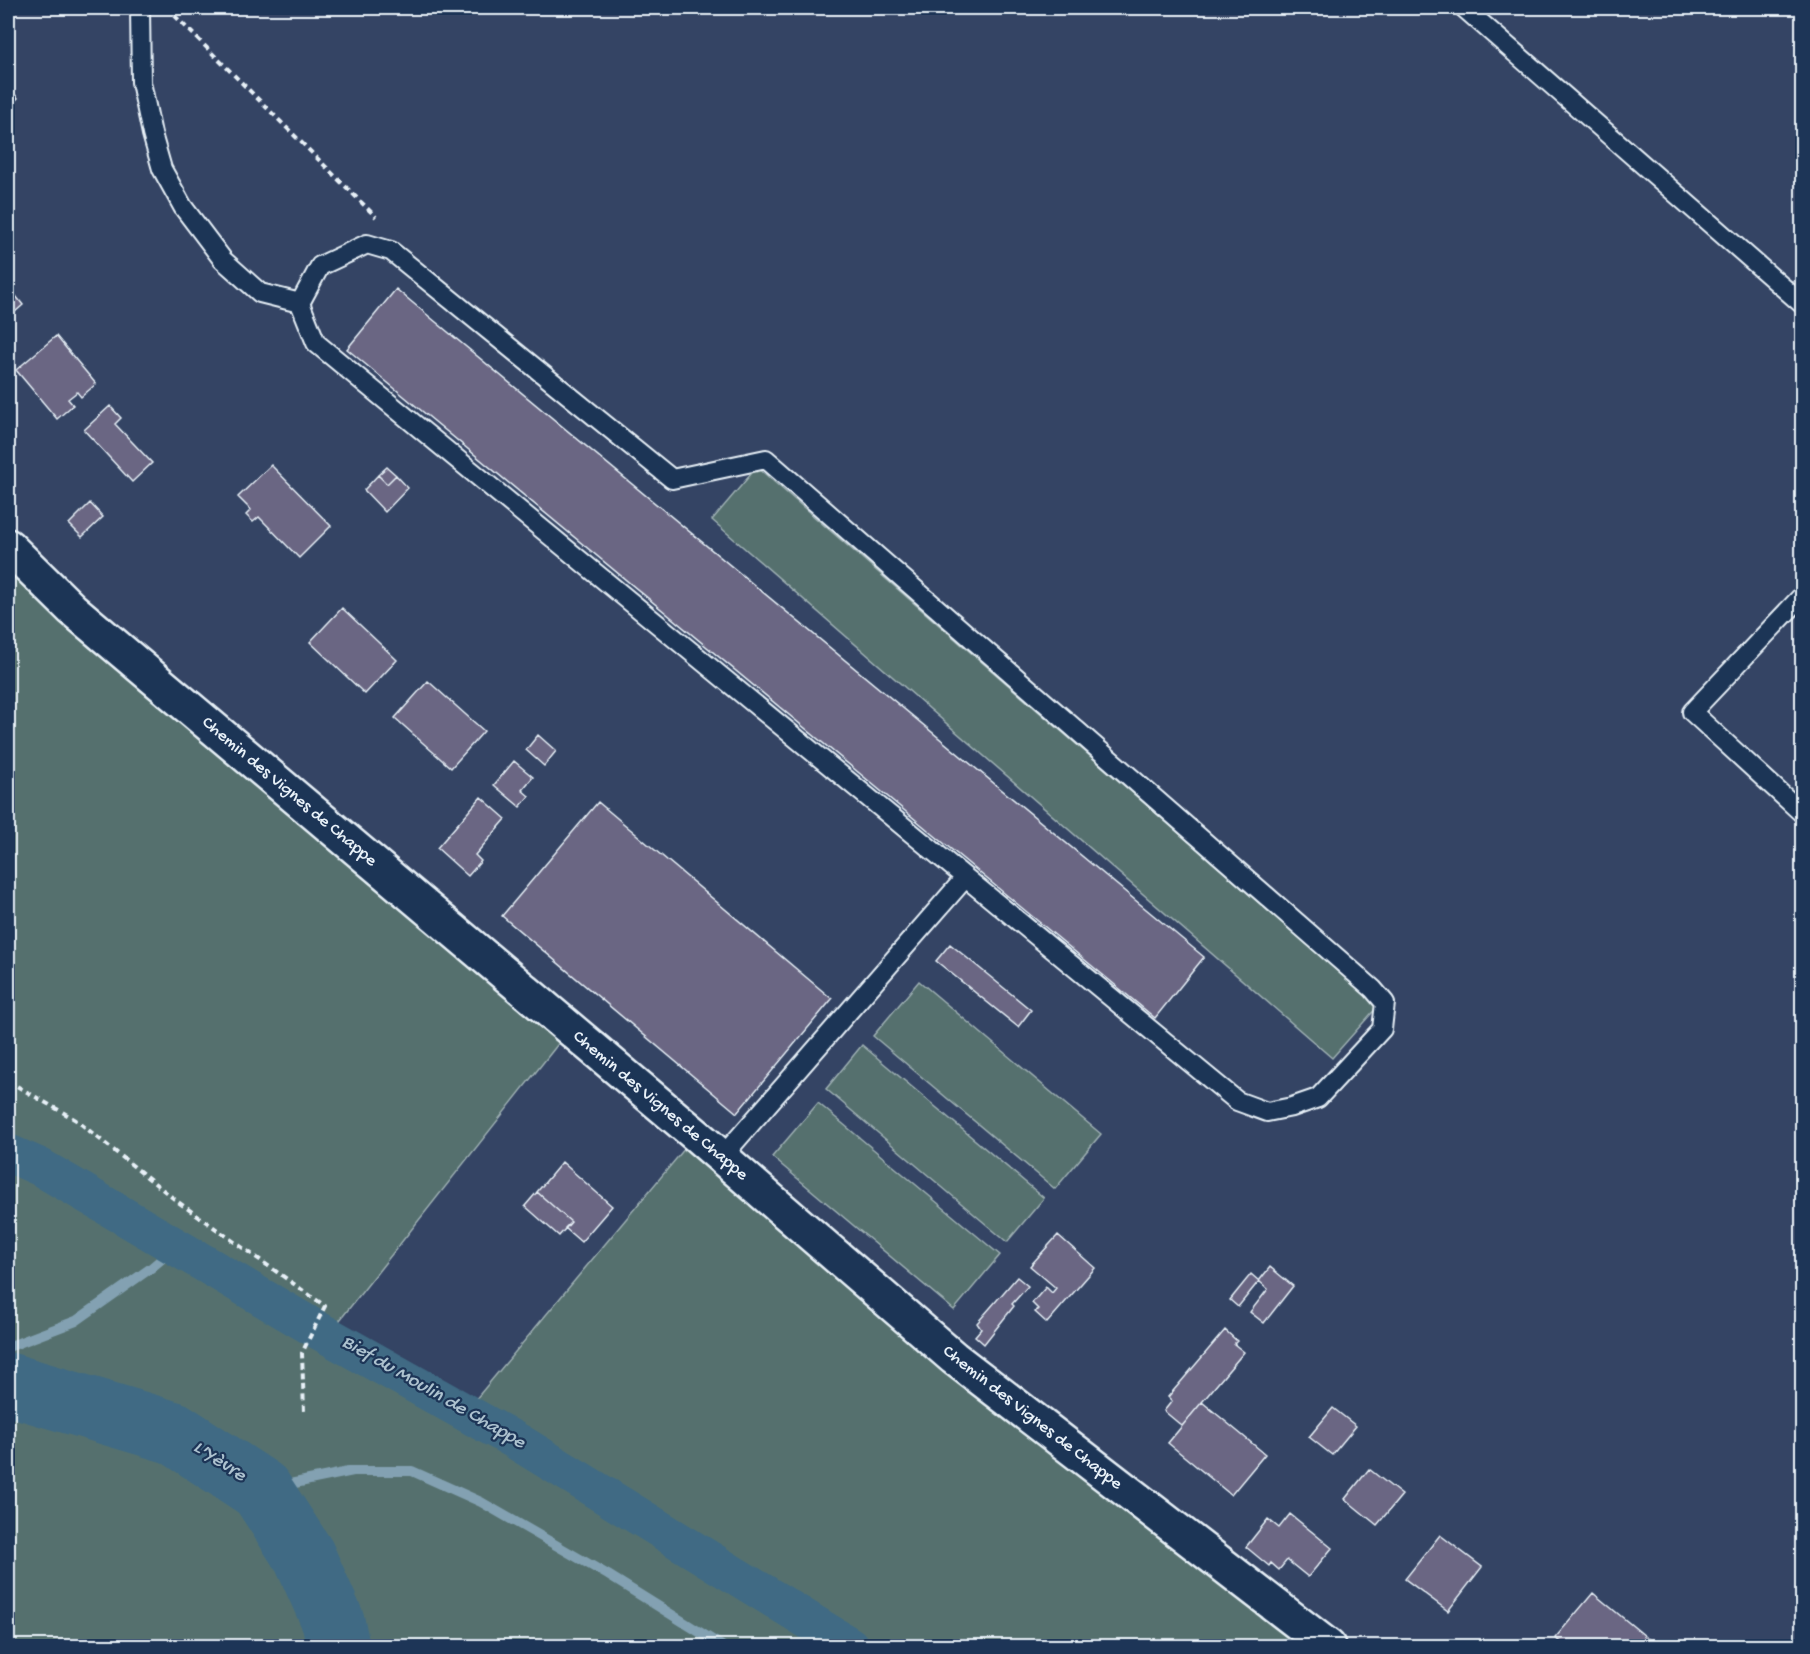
<svg xmlns="http://www.w3.org/2000/svg" width="1810" height="1654" font-family="'Gochi Hand',sans-serif">
<style>
.green{fill:#55706e;stroke:#9eb0b3;stroke-width:1.5}
.lines{fill:none;stroke-linecap:round;stroke-linejoin:round}
.stream{stroke:#83a1b2;stroke-width:10}
.canal{stroke:#3f6b84;stroke-width:38}
.river{stroke:#3f6b84;stroke-width:63}
.building{fill:#6a6683;stroke:#e8f1f8;stroke-width:1.5}
.lane-casing{stroke:#e8f1f8;stroke-width:22}
.street-casing{stroke:#e8f1f8;stroke-width:38}
.path{stroke:#e8f1f8;stroke-width:4;stroke-dasharray:6 4.5;stroke-linecap:butt}
.lane{stroke:#1d3557;stroke-width:18}
.street{stroke:#1d3557;stroke-width:33}
.labels{text-anchor:middle;dominant-baseline:central;stroke-width:4.5;stroke-linejoin:round;paint-order:stroke}
.street-label{font-size:18px;fill:#e8f1f8;stroke:#1d3557}
.water-label{font-size:20px;font-style:italic;fill:#adc2cf;stroke:#1d3557}
</style>
<rect width="100%" height="100%" fill="#344464"/>
<filter id="ink" filterUnits="userSpaceOnUse"><feTurbulence type="fractalNoise" baseFrequency=".0167" numOctaves="2"/><feDisplacementMap in="SourceGraphic" scale="12" xChannelSelector="R" yChannelSelector="G"/><feConvolveMatrix kernelMatrix="1 2 1 2 8 2 1 2 1" color-interpolation-filters="sRGB"/></filter>
<g filter="url(#ink)">
<path class="green" d="M 757,467 L 1378,1006 L 1332,1058 L 712,520 Z
M 8,546 L 569,1030 L 336,1325 L 475,1400 L 696,1135 L 1328,1646 L 8,1646 Z
M 919,981 L 1101,1134 L 1055,1189 L 873,1036 Z
M 862,1045 L 1044,1198 L 1007,1242 L 826,1089 Z
M 818,1103 L 1000,1255 L 954,1310 L 772,1157 Z"/>
<g class="lines">
<path class="stream" d="M 8,1347 L 76,1321 L 151,1268 L 176,1247
M 261,1490 L 353,1471 L 412,1471 L 481,1502 L 608,1575 L 722,1646"/>
<path class="canal" d="M 8,1153 L 40,1167 L 316,1329 L 518,1442 L 850,1646"/>
<path class="river" d="M 8,1384 L 174,1433 L 261,1490 L 304,1556 L 333,1621 L 338,1646"/>
</g>
<path class="building" d="M 8,87 L 18,98 L 8,108 Z
M 8,286 L 23,305 L 8,318 Z
M 396,289 L 1204,957 L 1155,1018 L 347,349 Z
M 56,336 L 96,384 L 81,397 L 77,392 L 68,399 L 73,405 L 57,419 L 16,370 Z
M 110,406 L 121,418 L 115,424 L 152,463 L 132,482 L 84,430 Z
M 271,465 L 331,526 L 299,558 L 259,517 L 253,522 L 246,515 L 251,510 L 238,497 Z
M 387,467 L 396,475 L 387,484 L 378,475 Z
M 378,475 L 387,484 L 396,475 L 408,488 L 385,512 L 364,490 Z
M 90,503 L 103,517 L 82,537 L 69,524 Z
M 342,608 L 397,660 L 365,694 L 310,642 Z
M 428,681 L 484,731 L 451,768 L 395,718 Z
M 538,735 L 556,751 L 544,766 L 526,750 Z
M 514,761 L 533,777 L 522,790 L 529,796 L 520,807 L 494,785 Z
M 481,797 L 506,819 L 475,855 L 481,861 L 468,876 L 437,848 Z
M 598,802 L 832,999 L 737,1113 L 502,916 Z
M 950,944 L 1031,1010 L 1018,1027 L 936,961 Z
M 562,1162 L 612,1206 L 581,1242 L 565,1228 L 571,1222 L 537,1192 Z
M 537,1192 L 571,1222 L 559,1236 L 525,1206 Z
M 1058,1235 L 1095,1268 L 1047,1323 L 1035,1312 L 1038,1309 L 1032,1303 L 1046,1287 L 1052,1293 L 1056,1288 L 1030,1266 Z
M 1270,1267 L 1293,1286 L 1264,1323 L 1250,1312 L 1268,1289 L 1259,1281 Z
M 1251,1274 L 1259,1281 L 1238,1307 L 1230,1300 Z
M 1017,1277 L 1028,1286 L 1012,1304 L 1014,1306 L 984,1344 L 975,1336 L 981,1329 L 977,1323 Z
M 1225,1330 L 1237,1341 L 1234,1344 L 1244,1352 L 1182,1426 L 1164,1411 L 1172,1401 L 1168,1397 Z
M 1202,1402 L 1265,1454 L 1231,1495 L 1168,1443 Z
M 1333,1408 L 1356,1426 L 1332,1455 L 1309,1437 Z
M 1369,1469 L 1402,1495 L 1377,1525 L 1345,1499 Z
M 1290,1514 L 1332,1548 L 1308,1577 L 1287,1560 L 1279,1570 L 1271,1563 L 1269,1566 L 1246,1547 L 1268,1519 L 1279,1528 Z
M 1440,1535 L 1482,1567 L 1448,1611 L 1405,1579 Z
M 1593,1593 L 1657,1646 L 1566,1646 L 1555,1638 Z"/>
<g class="lines">
<defs>
<path id="lane" d="M 140,8 L 141,82 L 152,134 L 162,169 L 183,207 L 223,260 L 260,293 L 300,303
M 1464,8 L 1802,304
M 367,244 L 391,251 L 672,479 L 766,459 L 1373,989 L 1385,1003 L 1382,1029 L 1318,1098 L 1292,1107 L 1267,1112 L 1237,1101 L 316,343 L 300,303 L 320,266 Z
M 1802,596 L 1692,712 L 1802,813
M 721,1158 L 965,878"/>
<path id="street" d="M 8,546 L 72,609 L 696,1135 L 954,1358 L 1328,1646"/>
</defs>
<use href="#lane" class="lane-casing"/>
<use href="#street" class="street-casing"/>
<path class="path" d="M 167,8 L 376,217
M 8,1081 L 76,1120 L 178,1202 L 325,1306 L 302,1353 L 304,1412"/>
<use href="#lane" class="lane"/>
<use href="#street" class="street"/>
</g>
</g>
<g class="labels">
<g class="street-label">
<text transform="translate(289 792) rotate(40)">Chemin des Vignes de Chappe</text>
<text transform="translate(660 1106) rotate(40)">Chemin des Vignes de Chappe</text>
<text transform="translate(1032 1418) rotate(38)">Chemin des Vignes de Chappe</text>
</g>
<g class="water-label">
<text transform="translate(433 1393) rotate(30)">Bief du Moulin de Chappe</text>
<text transform="translate(219 1462) rotate(33)">L'Yèvre</text>
</g>
</g>
<rect width="1810" height="1654" fill="none" stroke="#1d3557" stroke-width="30"/>
<rect x="15" y="15" width="1780" height="1624" fill="none" stroke="#e8f1f8" stroke-width="2" filter="url(#ink)"/>
</svg>
